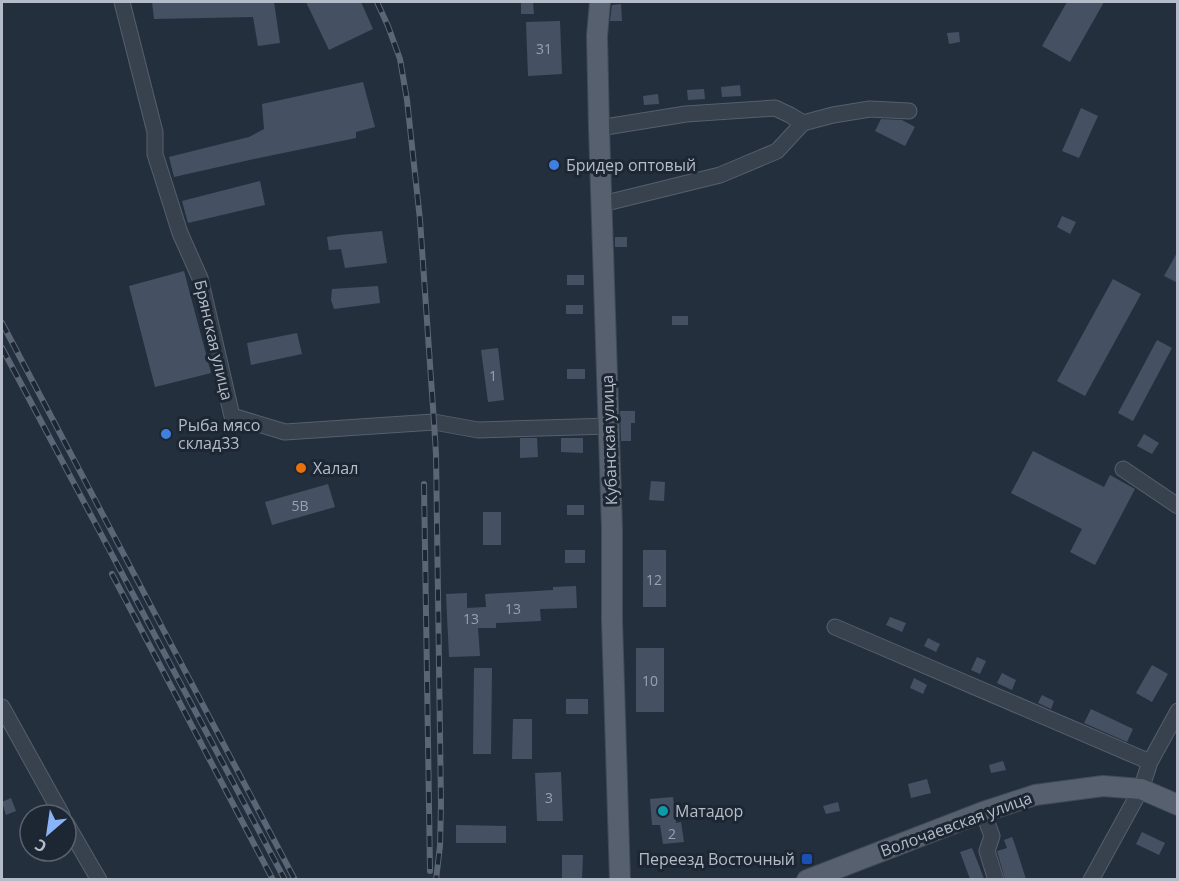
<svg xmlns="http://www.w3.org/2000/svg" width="1179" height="881" font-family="'Open Sans',sans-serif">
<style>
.building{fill:#455162}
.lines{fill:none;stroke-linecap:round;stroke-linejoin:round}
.minor-casing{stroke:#565f6c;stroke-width:17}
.major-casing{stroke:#414a57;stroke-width:22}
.minor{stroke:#38414e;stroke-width:15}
.major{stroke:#56606e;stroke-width:20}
.rail-casing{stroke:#5a6575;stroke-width:6}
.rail{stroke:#1d2633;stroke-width:4;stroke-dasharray:11;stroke-linecap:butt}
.shop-dot{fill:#3f7fe0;stroke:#1d2633;stroke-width:2}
.food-dot{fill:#e8710a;stroke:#1d2633;stroke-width:2}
.culture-dot{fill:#0f9aa8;stroke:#1d2633;stroke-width:2}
.transit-dot{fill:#1a4fb4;stroke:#1d2633;stroke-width:2}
.labels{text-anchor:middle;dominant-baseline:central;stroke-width:6;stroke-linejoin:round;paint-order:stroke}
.number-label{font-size:14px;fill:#98a1af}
.poi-label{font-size:16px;fill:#b4bcc9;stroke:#1d2633;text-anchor:start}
.street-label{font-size:16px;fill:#b4bcc9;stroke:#1d2633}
</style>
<rect width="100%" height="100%" fill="#242f3e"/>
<path class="building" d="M 152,2 L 274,2 L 280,43 L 258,46 L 253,17 L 154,19 Z
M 306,2 L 361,2 L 373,29 L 329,50 Z
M 521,2 L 533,2 L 534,14 L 521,14 Z
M 1067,2 L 1104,2 L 1070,62 L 1042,46 Z
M 621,4 L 622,21 L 610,21 L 612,5 Z
M 560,21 L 562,74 L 528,76 L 526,22 Z
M 959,32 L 960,42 L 949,44 L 947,33 Z
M 363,82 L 375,127 L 356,132 L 356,138 L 254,159 L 174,177 L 169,157 L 249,137 L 264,129 L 262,104 Z
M 740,85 L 741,96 L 722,97 L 721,87 Z
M 704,89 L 705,99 L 688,100 L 687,90 Z
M 658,94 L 659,104 L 644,105 L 643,96 Z
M 1081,108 L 1098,116 L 1079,158 L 1062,151 Z
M 881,119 L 902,120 L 915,127 L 905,146 L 875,131 Z
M 260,181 L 265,205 L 188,223 L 182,201 Z
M 1062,216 L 1076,222 L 1070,234 L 1057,227 Z
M 382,231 L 387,263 L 345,268 L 341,249 L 329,250 L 327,237 L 340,235 Z
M 615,237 L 627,237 L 627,247 L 615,247 Z
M 1178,251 L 1178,283 L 1164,276 Z
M 184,271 L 211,373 L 155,387 L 129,286 Z
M 567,275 L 584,275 L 584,285 L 567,285 Z
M 1113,279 L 1141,294 L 1085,396 L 1057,381 Z
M 378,286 L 380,303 L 334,309 L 331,300 L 332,289 Z
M 566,305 L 583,305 L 583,314 L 566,314 Z
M 672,316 L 688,316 L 688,325 L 672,325 Z
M 297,333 L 302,354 L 251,365 L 247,343 Z
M 1157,340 L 1172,348 L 1133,421 L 1118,413 Z
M 498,348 L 504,400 L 488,402 L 481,350 Z
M 567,369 L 585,369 L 585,379 L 567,379 Z
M 620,411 L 635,411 L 635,423 L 631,423 L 631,441 L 621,441 Z
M 1144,434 L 1159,443 L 1152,454 L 1137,446 Z
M 520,438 L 537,438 L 538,457 L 520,458 Z
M 561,438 L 583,438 L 583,453 L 561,452 Z
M 1033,451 L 1104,487 L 1110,475 L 1135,489 L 1095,565 L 1070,552 L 1082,529 L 1011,493 Z
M 651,481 L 665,482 L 664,501 L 649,500 Z
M 328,484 L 335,507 L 272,525 L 265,502 Z
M 567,505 L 584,505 L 584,515 L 567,515 Z
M 483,512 L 501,512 L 501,545 L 483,545 Z
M 565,550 L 585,550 L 585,563 L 565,563 Z
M 643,550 L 666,550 L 666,607 L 643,607 Z
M 576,586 L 577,608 L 540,609 L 541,621 L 496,623 L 496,628 L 478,628 L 480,656 L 449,657 L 446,594 L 467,593 L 467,608 L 486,607 L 485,594 L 553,590 L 553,587 Z
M 890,617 L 906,623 L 902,632 L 886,625 Z
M 928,638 L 940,644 L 936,652 L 924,646 Z
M 636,648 L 664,648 L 664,712 L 636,712 Z
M 977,657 L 986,661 L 980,674 L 971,670 Z
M 1152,665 L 1168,674 L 1152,702 L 1136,693 Z
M 474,668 L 492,668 L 491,754 L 473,754 Z
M 1002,673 L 1016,680 L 1012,690 L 997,683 Z
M 914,678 L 927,685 L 923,694 L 910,688 Z
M 1042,695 L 1054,701 L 1051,709 L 1038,703 Z
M 566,699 L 588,699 L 588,714 L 566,714 Z
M 1091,709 L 1133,729 L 1127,742 L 1084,723 Z
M 513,719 L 532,719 L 532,759 L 512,759 Z
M 1003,761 L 1006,770 L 991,773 L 989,765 Z
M 561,772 L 563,821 L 537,821 L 535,773 Z
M 927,779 L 931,793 L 911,798 L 908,784 Z
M 673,797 L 676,823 L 681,822 L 684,842 L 663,844 L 660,825 L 652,825 L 650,799 Z
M 11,798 L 16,811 L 6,815 L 2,802 Z
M 838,802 L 840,811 L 826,814 L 823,806 Z
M 456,825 L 506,826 L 506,843 L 456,843 Z
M 1142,832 L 1165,843 L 1159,855 L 1136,844 Z
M 1012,837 L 1015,845 L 1026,879 L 1005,879 L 997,851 L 1007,848 L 1004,840 Z
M 972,848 L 978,863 L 984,879 L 970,879 L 960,852 Z
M 562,855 L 583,855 L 582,879 L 562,879 Z"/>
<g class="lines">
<defs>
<path id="minor" d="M 122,2 L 155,132 L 155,154 L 180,233 L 200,278 L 232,416 L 285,432 L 434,422 L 478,430 L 609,426
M 599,128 L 686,114 L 775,108 L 790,115 L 803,123
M 602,204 L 720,175 L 777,151 L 803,123 L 833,115 L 870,109 L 909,111
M 1123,469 L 1178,506
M 835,627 L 1150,762
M 2,707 L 62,815
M 983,812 L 992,836 L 987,851 L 996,880
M 66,823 L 99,880
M 1091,880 L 1141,789 L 1150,762 L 1178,711"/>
<path id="major" d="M 600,2 L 597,36 L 599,128 L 612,529 L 612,620 L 620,880
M 807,880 L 983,812 L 1035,795 L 1103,786 L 1141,789 L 1178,805"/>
</defs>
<use href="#minor" class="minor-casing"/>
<use href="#major" class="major-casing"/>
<use href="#minor" class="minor"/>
<use href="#major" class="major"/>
<defs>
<path id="rail" d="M 377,2 L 388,26 L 400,59 L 407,100 L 420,220 L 434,422 L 436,454 L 441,805 L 440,846 L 436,880
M 2,323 L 295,880
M 2,348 L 285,880
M 424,484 L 430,871
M 112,574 L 273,880"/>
</defs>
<use href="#rail" class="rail-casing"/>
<use href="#rail" class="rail"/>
</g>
<g class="shop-dot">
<circle cx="554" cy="165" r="6"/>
<circle cx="166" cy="434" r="6"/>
</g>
<circle class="food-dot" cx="301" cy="468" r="6"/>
<circle class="culture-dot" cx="663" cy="811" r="6"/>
<rect class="transit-dot" x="801" y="853" width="12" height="12" rx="3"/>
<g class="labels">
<g class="number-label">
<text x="544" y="48">31</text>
<text x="493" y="375">1</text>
<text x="300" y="505">5В</text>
<text x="654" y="579">12</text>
<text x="513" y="608">13</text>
<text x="471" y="618">13</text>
<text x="650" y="680">10</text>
<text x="549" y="797">3</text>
<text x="672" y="833">2</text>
</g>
<g class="poi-label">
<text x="566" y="165">Бридер оптовый</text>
<text x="178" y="425">Рыба мясо<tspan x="178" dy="18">склад33</tspan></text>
<text x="313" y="468">Халал</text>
<text x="675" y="811">Матадор</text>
<text x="795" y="859" text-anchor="end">Переезд Восточный</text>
</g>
<g class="street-label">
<text transform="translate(214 340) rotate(77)">Брянская улица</text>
<text transform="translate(609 440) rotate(-92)">Кубанская улица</text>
<text transform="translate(956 824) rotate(-20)">Волочаевская улица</text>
</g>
</g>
<rect width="1179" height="881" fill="none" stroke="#b4bcc9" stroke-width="6"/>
<g transform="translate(48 833) rotate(209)"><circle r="28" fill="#1d2633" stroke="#59626f" stroke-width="1.5"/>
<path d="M0-4.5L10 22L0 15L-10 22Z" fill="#8ab4f8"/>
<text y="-9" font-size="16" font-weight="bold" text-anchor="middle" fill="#b4bcc9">С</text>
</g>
</svg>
